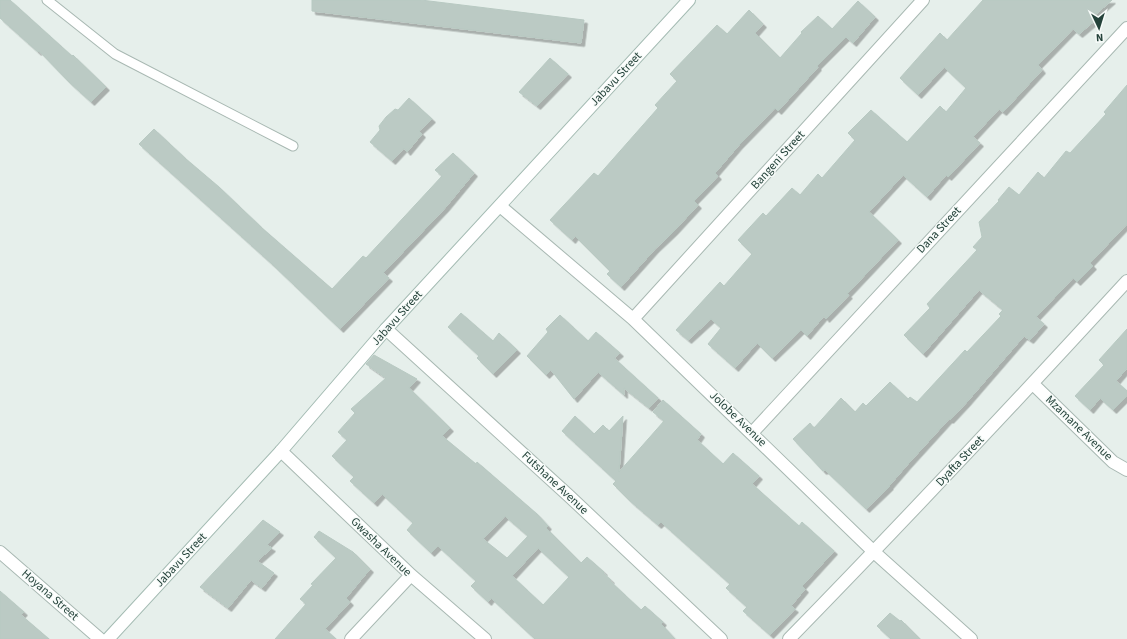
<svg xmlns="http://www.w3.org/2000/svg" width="1127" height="639" font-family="'Source Sans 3',sans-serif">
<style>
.building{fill:#bbcac4;stroke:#b8c9c2;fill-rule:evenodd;filter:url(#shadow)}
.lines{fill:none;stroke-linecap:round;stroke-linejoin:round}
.lane-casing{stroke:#a8b8b2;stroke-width:11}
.street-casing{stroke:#a8b8b2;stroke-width:14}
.secondary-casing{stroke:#a4bbb3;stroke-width:14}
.lane{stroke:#fff;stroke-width:9}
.street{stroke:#fff;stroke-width:12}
.secondary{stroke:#fff;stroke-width:12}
.labels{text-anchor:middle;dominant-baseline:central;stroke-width:3;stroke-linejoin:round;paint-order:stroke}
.street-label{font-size:12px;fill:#24423a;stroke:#f7fbf9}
</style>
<defs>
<filter id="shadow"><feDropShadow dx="3.5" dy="3.5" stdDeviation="0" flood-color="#0004"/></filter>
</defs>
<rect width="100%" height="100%" fill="#e6efeb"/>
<path class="building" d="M 0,0 L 10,0 L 72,56 L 73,55 L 106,87 L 91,102 L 69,82 L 39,51 L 38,52 L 0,18 Z
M 312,0 L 421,0 L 584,20 L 581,43 L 312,11 Z
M 983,0 L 1112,0 L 1095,15 L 1098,18 L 1079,34 L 1073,29 L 1038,65 L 1042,70 L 1003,112 L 999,109 L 973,137 L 980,143 L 948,177 L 946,175 L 927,197 L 903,175 L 869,212 L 898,240 L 847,294 L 849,295 L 826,319 L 824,316 L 807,336 L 801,330 L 772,358 L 757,343 L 735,368 L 708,344 L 721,328 L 711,319 L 688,340 L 676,330 L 720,282 L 724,286 L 752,254 L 738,240 L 763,213 L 766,216 L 792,188 L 800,195 L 818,174 L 822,178 L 855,140 L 848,133 L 871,110 L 907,142 L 940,106 L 946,112 L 966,88 L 944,67 L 918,95 L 900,78 L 940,33 L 947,40 Z
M 858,1 L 875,17 L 853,43 L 846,37 L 817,66 L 818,67 L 778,111 L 775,108 L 739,145 L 715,173 L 718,176 L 694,201 L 698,205 L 674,231 L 655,249 L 621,287 L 607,274 L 610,271 L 575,236 L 572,240 L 550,220 L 594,173 L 598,176 L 658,108 L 655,105 L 677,81 L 670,74 L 717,25 L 727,34 L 749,10 L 763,24 L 755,33 L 780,58 L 802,33 L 801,32 L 818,16 L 832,29 Z
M 550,58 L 568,74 L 537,106 L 519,92 Z
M 1127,85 L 1127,224 L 1090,263 L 1093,266 L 1077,282 L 1073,278 L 1036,317 L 1044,324 L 1030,340 L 1024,336 L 966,403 L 950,420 L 949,419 L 908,464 L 889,486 L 890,486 L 866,509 L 825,470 L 823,471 L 793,439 L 810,423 L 814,428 L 841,398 L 855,412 L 863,403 L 866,406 L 890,382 L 908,399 L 910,397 L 917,402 L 965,350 L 967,352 L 1001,316 L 999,314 L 1003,310 L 979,290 L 923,354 L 904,335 L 930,308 L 927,304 L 977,250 L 973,247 L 982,237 L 979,222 L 999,201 L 998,200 L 1009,187 L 1019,195 L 1038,172 L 1044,178 L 1066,151 L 1070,153 L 1095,126 L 1106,114 L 1104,112 Z
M 409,98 L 432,119 L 419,131 L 422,134 L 407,152 L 404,148 L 392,161 L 370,142 L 380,130 L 379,126 L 386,117 L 395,109 L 398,110 Z
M 154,129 L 186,159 L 219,187 L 262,228 L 332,289 L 363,256 L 366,258 L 442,176 L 435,170 L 453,153 L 474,173 L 445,208 L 383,273 L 389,278 L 340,329 L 272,264 L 139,144 Z
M 461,313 L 493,341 L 499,333 L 517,350 L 493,374 L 477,358 L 479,356 L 448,327 Z
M 560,315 L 588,341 L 596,332 L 620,353 L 614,358 L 658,398 L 649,408 L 624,388 L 624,395 L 598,372 L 574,399 L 551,370 L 546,375 L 527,356 L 548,332 L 546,329 Z
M 1127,329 L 1127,368 L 1116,381 L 1127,391 L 1127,396 L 1113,410 L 1100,398 L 1090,410 L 1075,396 L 1104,365 L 1099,360 Z
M 374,355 L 417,379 L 409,388 L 450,428 L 442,436 L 476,464 L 477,462 L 537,514 L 548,526 L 546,528 L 581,563 L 587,557 L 604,572 L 603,573 L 611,580 L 610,581 L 641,610 L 645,606 L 663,622 L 661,624 L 675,639 L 535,639 L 491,598 L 488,602 L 471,586 L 476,581 L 438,546 L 431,553 L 407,530 L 413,523 L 382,494 L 374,503 L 350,481 L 354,477 L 332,456 L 347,440 L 338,432 L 355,413 L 351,409 L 386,378 L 366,364 ZM 505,516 L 528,536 L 507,558 L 483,539 ZM 538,548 L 569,577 L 543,605 L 512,576 Z
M 663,400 L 701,434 L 697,440 L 723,464 L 733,453 L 759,476 L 752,484 L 799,526 L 802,522 L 834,551 L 802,586 L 805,589 L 791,606 L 795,609 L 770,635 L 743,611 L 747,607 L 726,588 L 730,584 L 661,522 L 658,525 L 629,500 L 613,484 L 616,481 L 562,431 L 575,416 L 594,434 L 603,425 L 609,431 L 623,416 L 619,472 L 664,421 L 653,412 Z
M 263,520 L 280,532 L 267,545 L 272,548 L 257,561 L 274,573 L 262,588 L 251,580 L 228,608 L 200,587 Z
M 319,531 L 353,552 L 370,569 L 346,598 L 350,602 L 325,629 L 336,639 L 275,639 L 306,604 L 300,599 L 313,585 L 311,584 L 336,558 L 314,537 Z
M 0,591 L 24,612 L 21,615 L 49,639 L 0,639 Z
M 890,613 L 900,621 L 901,620 L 920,639 L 891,639 L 877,626 Z"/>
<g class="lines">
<defs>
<path id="lane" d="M 47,0 L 115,54 L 293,146"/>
<path id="street" d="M 500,206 L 633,319 L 874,552 L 971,639
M 633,319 L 923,0
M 386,329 L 568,495 L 721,639
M 1033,384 L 1113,462 L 1127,470
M 752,433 L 1127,28
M 281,451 L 411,575 L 485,639
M 0,552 L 100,639
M 351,639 L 411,575
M 789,639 C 904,521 1016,402 1127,281"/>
<path id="secondary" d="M 108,639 L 281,451 L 386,329 L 689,0"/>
</defs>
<use href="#lane" class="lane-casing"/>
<use href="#street" class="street-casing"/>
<use href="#secondary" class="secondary-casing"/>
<use href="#lane" class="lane"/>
<use href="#street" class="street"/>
<use href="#secondary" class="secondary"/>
</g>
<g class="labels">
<g class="street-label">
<text transform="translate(616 79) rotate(-47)">Jabavu Street</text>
<text transform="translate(778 160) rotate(-48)">Bangeni Street</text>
<text transform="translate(939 230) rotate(-47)">Dana Street</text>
<text transform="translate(397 318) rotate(-48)">Jabavu Street</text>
<text transform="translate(738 419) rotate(44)">Jolobe Avenue</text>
<text transform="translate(1079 428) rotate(44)">Mzamane Avenue</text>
<text transform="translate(960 461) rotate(-47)">Dyafta Street</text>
<text transform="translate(555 483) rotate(43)">Futshane Avenue</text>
<text transform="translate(381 547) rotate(44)">Gwasha Avenue</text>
<text transform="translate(181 560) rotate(-47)">Jabavu Street</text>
<text transform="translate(50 595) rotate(41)">Hoyana Street</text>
</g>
</g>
<g transform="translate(1099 28) rotate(176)" stroke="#f7fbf9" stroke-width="3" paint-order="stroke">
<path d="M0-3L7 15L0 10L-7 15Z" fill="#24423a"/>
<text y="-6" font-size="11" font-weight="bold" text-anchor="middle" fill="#24423a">N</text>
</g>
</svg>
